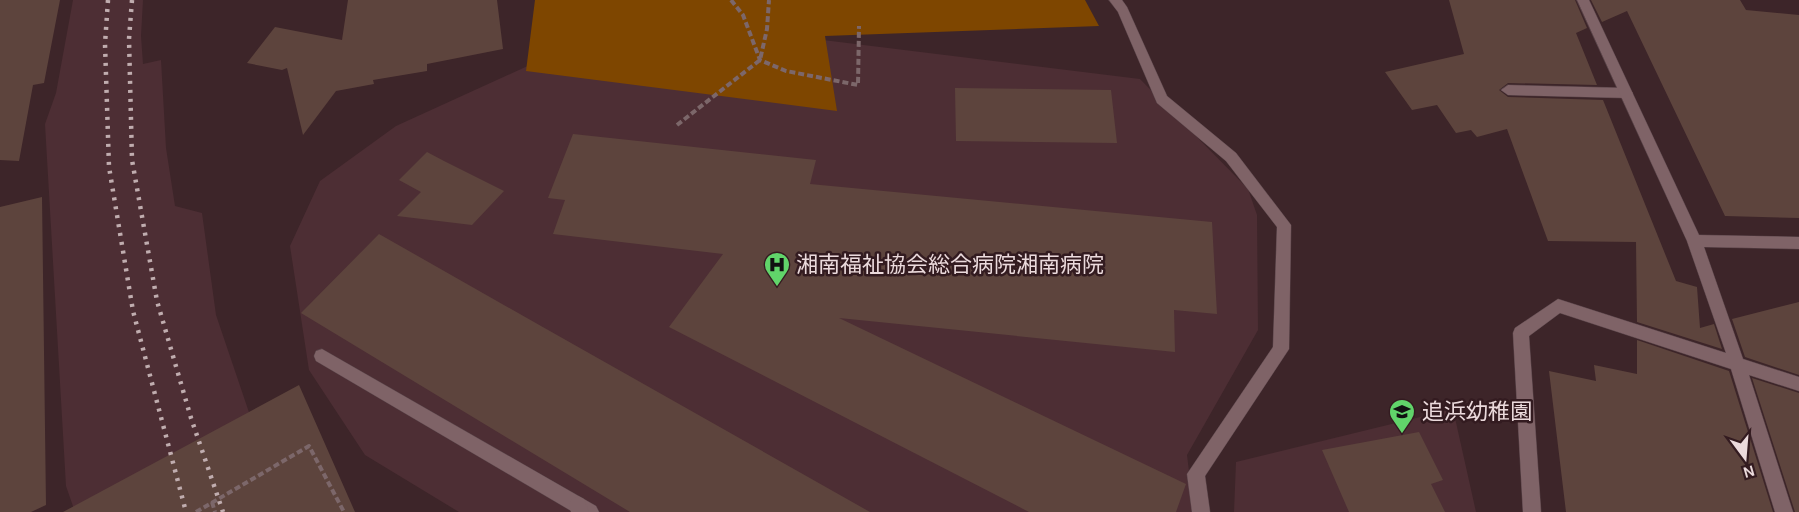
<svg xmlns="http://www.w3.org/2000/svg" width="1799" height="512" font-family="Karla,'Noto Sans JP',sans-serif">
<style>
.built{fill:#4d2e34}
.green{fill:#7e4600}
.building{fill:#5d443d}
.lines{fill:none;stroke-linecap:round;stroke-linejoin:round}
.lane-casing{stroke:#574247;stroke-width:1}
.street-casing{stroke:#574247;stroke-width:1}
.path{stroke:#7c676a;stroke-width:4;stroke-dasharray:6 3;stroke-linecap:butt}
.lane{fill:#7f6367;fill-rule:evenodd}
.street{fill:#7f6367;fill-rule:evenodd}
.rail{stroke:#c0adaf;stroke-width:4.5;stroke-dasharray:3 6;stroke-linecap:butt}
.labels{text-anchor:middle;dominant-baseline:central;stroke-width:5;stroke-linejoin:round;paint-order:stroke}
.poi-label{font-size:22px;fill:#ebdadc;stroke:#331b20;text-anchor:start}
</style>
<rect width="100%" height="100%" fill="#3d2529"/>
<path class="built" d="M 73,0 L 143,0 L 141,36 L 143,64 L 161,60 L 166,148 L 175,206 L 202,213 L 216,315 L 277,495 L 75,512 L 66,486 L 45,124 L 56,93 Z
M 635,17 L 1140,79 L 1248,189 L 1257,215 L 1258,330 L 1187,455 L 1194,512 L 459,512 L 365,455 L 309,370 L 290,246 L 320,181 L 396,126 Z
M 1453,409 L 1476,512 L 1234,512 L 1236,462 Z"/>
<path class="green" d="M 535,0 L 1085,0 L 1099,26 L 825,36 L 837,111 L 526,71 Z"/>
<path class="building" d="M 0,0 L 60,0 L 44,83 L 33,85 L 19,161 L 0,160 Z
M 348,0 L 497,0 L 503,49 L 427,64 L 427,71 L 373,80 L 374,84 L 336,91 L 303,135 L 287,68 L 282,70 L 247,63 L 275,27 L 342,40 Z
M 1449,0 L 1575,0 L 1587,28 L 1576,33 L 1597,85 L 1508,83 L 1499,90 L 1508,97 L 1603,100 L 1676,281 L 1697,287 L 1700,328 L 1714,324 L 1722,349 L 1637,322 L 1636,242 L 1548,241 L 1507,129 L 1477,137 L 1471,130 L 1456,133 L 1437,105 L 1412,110 L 1385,72 L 1464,54 Z
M 1591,0 L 1740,0 L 1746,10 L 1799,15 L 1799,218 L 1725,216 L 1627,11 L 1602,22 Z
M 955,88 L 1111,90 L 1117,143 L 956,141 Z
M 573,134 L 816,160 L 810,184 L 1212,222 L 1217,314 L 1174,310 L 1175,352 L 839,318 L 1186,484 L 1176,512 L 1029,512 L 669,327 L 723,254 L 553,234 L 565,200 L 548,198 Z
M 427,152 L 444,161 L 504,191 L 472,225 L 397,216 L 421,192 L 399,180 Z
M 42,197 L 46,505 L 31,512 L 0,512 L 0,207 Z
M 379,234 L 541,326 L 870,512 L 630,512 L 301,313 Z
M 1799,302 L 1799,375 L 1745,357 L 1732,319 Z
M 1637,340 L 1729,371 L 1773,512 L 1566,512 L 1549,371 L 1596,381 L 1594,365 L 1637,374 Z
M 1752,378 L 1799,393 L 1799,512 L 1795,512 Z
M 299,385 L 355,512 L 63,512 Z
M 1419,432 L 1443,480 L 1431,484 L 1445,512 L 1349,512 L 1322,450 Z"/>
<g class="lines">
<defs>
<path id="lane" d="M 1508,85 L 1626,88 L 1633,93 L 1626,98 L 1508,95 L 1501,90 Z
M 322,349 L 596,506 L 599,512 L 573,512 L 316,361 L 314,356 L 316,351 Z"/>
<path id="street" d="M 1109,0 L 1122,0 L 1127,7 L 1167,96 L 1236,153 L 1291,225 L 1289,349 L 1205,476 L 1210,512 L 1192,512 L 1187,474 L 1273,347 L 1277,227 L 1226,161 L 1157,103 L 1118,12 Z
M 1577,0 L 1589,0 L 1699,235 L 1799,237 L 1799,249 L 1704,247 L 1743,359 L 1799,377 L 1799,391 L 1749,375 L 1793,512 L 1775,512 L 1731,369 L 1560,313 L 1529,336 L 1541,512 L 1523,512 L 1513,333 L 1515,328 L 1558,299 L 1726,353 L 1687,241 Z
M 578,496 L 584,499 L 589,512 L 571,512 L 569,505 L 572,499 Z"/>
</defs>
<use href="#lane" class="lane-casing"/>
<use href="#street" class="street-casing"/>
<path class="path" d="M 731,0 L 743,15 L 760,60 L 786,71 L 858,85 L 859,26
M 677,125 L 760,60 L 767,29 L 769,0
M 212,502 L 215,512
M 196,512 L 309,446 L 344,512"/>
<use href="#lane" class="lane"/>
<use href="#street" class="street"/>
<path class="rail" d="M 108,0 L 105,44 L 109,167 L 133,311 L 186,512
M 132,0 L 129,39 L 132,160 L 157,301 L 191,418 L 223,512"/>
</g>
<defs>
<symbol id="hospital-pin" viewBox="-11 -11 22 30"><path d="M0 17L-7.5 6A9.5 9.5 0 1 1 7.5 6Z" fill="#61d46a" stroke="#331b20"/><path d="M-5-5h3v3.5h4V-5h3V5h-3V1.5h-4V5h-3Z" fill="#111"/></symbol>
<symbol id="school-pin" viewBox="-11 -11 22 30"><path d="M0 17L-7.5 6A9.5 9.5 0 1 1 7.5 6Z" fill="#61d46a" stroke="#331b20"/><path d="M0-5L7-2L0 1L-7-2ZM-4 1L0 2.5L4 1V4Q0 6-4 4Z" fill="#111"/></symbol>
</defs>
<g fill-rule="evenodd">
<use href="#hospital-pin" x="762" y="250" width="30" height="40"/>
<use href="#school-pin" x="1387" y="397" width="30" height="40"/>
</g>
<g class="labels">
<g class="poi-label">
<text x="796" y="265">湘南福祉協会総合病院湘南病院</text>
<text x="1422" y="412">追浜幼稚園</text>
</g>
</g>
<g transform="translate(1745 458) rotate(164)" stroke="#331b20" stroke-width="4.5" paint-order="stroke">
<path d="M0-4.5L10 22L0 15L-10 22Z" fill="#ebdadc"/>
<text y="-9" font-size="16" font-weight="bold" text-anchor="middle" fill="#ebdadc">N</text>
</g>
</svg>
